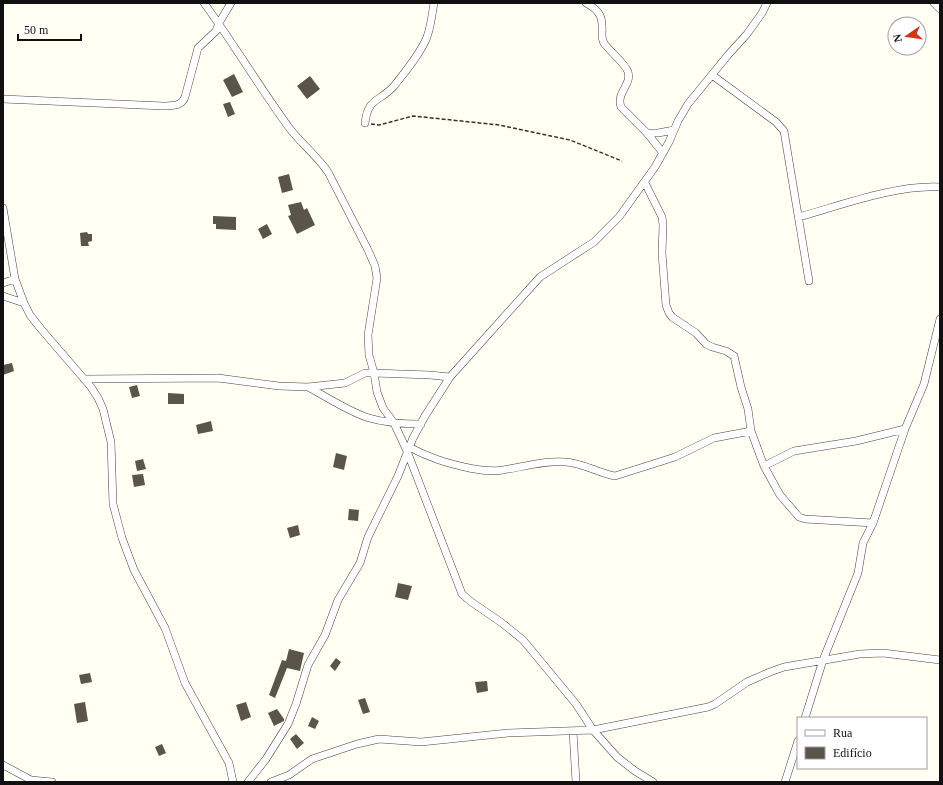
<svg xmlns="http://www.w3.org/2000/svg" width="943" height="785" font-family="'Times New Roman',serif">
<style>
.building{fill:#5a544b}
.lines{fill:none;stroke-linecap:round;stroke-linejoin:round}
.street-casing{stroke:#434343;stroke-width:8}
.path{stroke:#323232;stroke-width:1.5;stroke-dasharray:4 2;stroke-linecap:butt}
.street{stroke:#fff;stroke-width:7}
</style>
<rect width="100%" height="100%" fill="#fffff3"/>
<path class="building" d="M 234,74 L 243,92 L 232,97 L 223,80 Z
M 310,76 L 320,89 L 307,99 L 297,86 Z
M 230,102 L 235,114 L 228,117 L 223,104 Z
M 289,174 L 293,190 L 282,193 L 278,177 Z
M 301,202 L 304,210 L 307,208 L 315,225 L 297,234 L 288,216 L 291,215 L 288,205 Z
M 213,216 L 236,217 L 236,230 L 216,229 L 216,224 L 213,224 Z
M 267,224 L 272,234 L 263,239 L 258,229 Z
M 87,232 L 88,234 L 92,234 L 92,241 L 88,242 L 89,246 L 81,246 L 80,233 Z
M 12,363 L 14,371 L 3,375 L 3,365 Z
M 137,385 L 140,396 L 132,398 L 129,387 Z
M 168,393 L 184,394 L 184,404 L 168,404 Z
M 211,421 L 213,431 L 198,434 L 196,425 Z
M 336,453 L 347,456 L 344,470 L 333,467 Z
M 143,459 L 146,469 L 137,471 L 135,461 Z
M 143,474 L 145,485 L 134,487 L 132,475 Z
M 349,509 L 359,510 L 358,521 L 348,520 Z
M 298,525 L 300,535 L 290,538 L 287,528 Z
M 398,583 L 412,586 L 408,600 L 395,597 Z
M 289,649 L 304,653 L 300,671 L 287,668 L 275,698 L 269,695 L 282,660 L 286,661 Z
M 336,658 L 341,662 L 335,671 L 330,666 Z
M 90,673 L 92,682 L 81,684 L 79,675 Z
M 487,681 L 488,691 L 477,693 L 475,682 Z
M 365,698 L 370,712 L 363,714 L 358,700 Z
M 85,702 L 88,721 L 77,723 L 74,704 Z
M 246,702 L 251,717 L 241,721 L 236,705 Z
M 277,709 L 284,719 L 284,721 L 274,726 L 268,713 Z
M 312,717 L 319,721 L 315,729 L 308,726 Z
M 296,734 L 304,743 L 297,749 L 290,739 Z
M 162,744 L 166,753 L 159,756 L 155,747 Z"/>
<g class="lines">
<defs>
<path id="street" d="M 204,3 C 234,44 260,88 290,129 C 302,144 317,156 328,172 L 368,250 L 375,266 L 377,278 L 368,335 L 369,355 L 374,373 L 377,392 L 383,408 L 394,423 L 407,451 L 462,594 L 470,601 L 502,623 L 523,640 L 576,704 L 593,730 L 617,757 L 635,771 L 653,782
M 586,3 C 601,11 603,18 602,34 C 602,37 602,40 604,43 C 609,51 626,64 628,72 C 632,85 616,92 621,107 L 647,133 L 663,153
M 934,3 L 940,9
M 712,75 L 776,122 L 784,131 L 809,281
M 3,99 L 164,106 C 173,105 181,107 185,97 L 198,48 L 216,31 L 219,23 L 231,3
M 365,123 C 368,97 380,102 394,86 C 405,72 421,53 427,37 C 431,26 432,14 434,3
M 647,133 L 658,133 L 674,130
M 645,183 L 662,217 L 663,225 L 662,253 L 666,305 L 669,313 L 672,317 L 696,333 L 706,344 L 712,347 L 726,351 L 734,356 L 741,387 L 748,409 L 751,431 L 764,466 L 780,495 L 799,517 L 805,519 L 873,523
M 3,208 L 15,279 L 24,303 L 30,315 L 41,329 L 91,387 L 98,398 L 103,409 L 111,442 L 113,504 L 122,538 L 134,570 L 165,628 L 185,683 L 229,763 L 233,782
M 799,217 C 842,205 895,185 940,187
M 3,283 L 15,279
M 3,296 L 24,303
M 84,379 L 218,378 L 279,386 L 308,387 L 345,383 L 365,373 L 374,373 L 430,375 L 450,377
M 308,387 C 327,397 349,412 369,418 C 386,423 403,424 421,424
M 409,447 C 430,458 446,463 469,468 C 481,470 491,472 503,470 C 523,467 545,460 566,462 C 583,463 598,473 615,476 L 675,457 L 714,438 L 751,431
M 764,466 L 794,451 L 856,441 L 905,429
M 805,718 L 823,660 L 858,573 L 863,543 L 873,523 L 905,429 L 924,384 L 940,319
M 573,731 L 576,782
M 3,765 L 31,780 L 52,782
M 248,782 L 266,759 L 288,724 L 296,704 L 308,665 L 325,635 L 338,600 L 360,563 L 368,537 L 398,476 L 413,438 L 425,416 L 450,377 L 540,277 L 594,242 L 619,217 L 655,167 L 669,142 L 678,121 L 688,104 L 728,55 L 747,34 L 762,13 L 767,3
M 271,782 L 289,775 L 312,759 L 357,744 L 379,739 L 421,742 L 508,733 L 593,730 L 708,707 L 715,704 L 747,682 L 770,672 L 784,667 L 860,654 L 883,653 L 940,660
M 785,782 L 798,741"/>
</defs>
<use href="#street" class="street-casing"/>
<path class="path" d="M 371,124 L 379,125 L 413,116 L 499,125 L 570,140 L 622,161"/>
<use href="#street" class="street"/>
</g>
<rect width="943" height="785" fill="none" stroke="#101010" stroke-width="8"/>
<rect x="797" y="717" width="130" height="52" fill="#ffffff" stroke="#9f9f9f"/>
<rect x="805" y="730" width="20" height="6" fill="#ffffff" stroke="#9f9f9f"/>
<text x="833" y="737" font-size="12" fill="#101010">Rua</text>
<rect x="805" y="747" width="20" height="12" fill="#5a544b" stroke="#9f9f9f"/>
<text x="833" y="757" font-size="12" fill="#101010">Edifício</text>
<g transform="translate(907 36) rotate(257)"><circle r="19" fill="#ffffff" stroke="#9f9f9f"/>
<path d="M0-3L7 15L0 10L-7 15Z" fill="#d13717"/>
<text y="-6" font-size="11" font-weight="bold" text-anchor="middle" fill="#101010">N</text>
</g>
<path d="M18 34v6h63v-6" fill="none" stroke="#101010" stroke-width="2"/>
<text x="24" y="34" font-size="12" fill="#101010" stroke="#ffffff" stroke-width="3" paint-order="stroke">50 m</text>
</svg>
